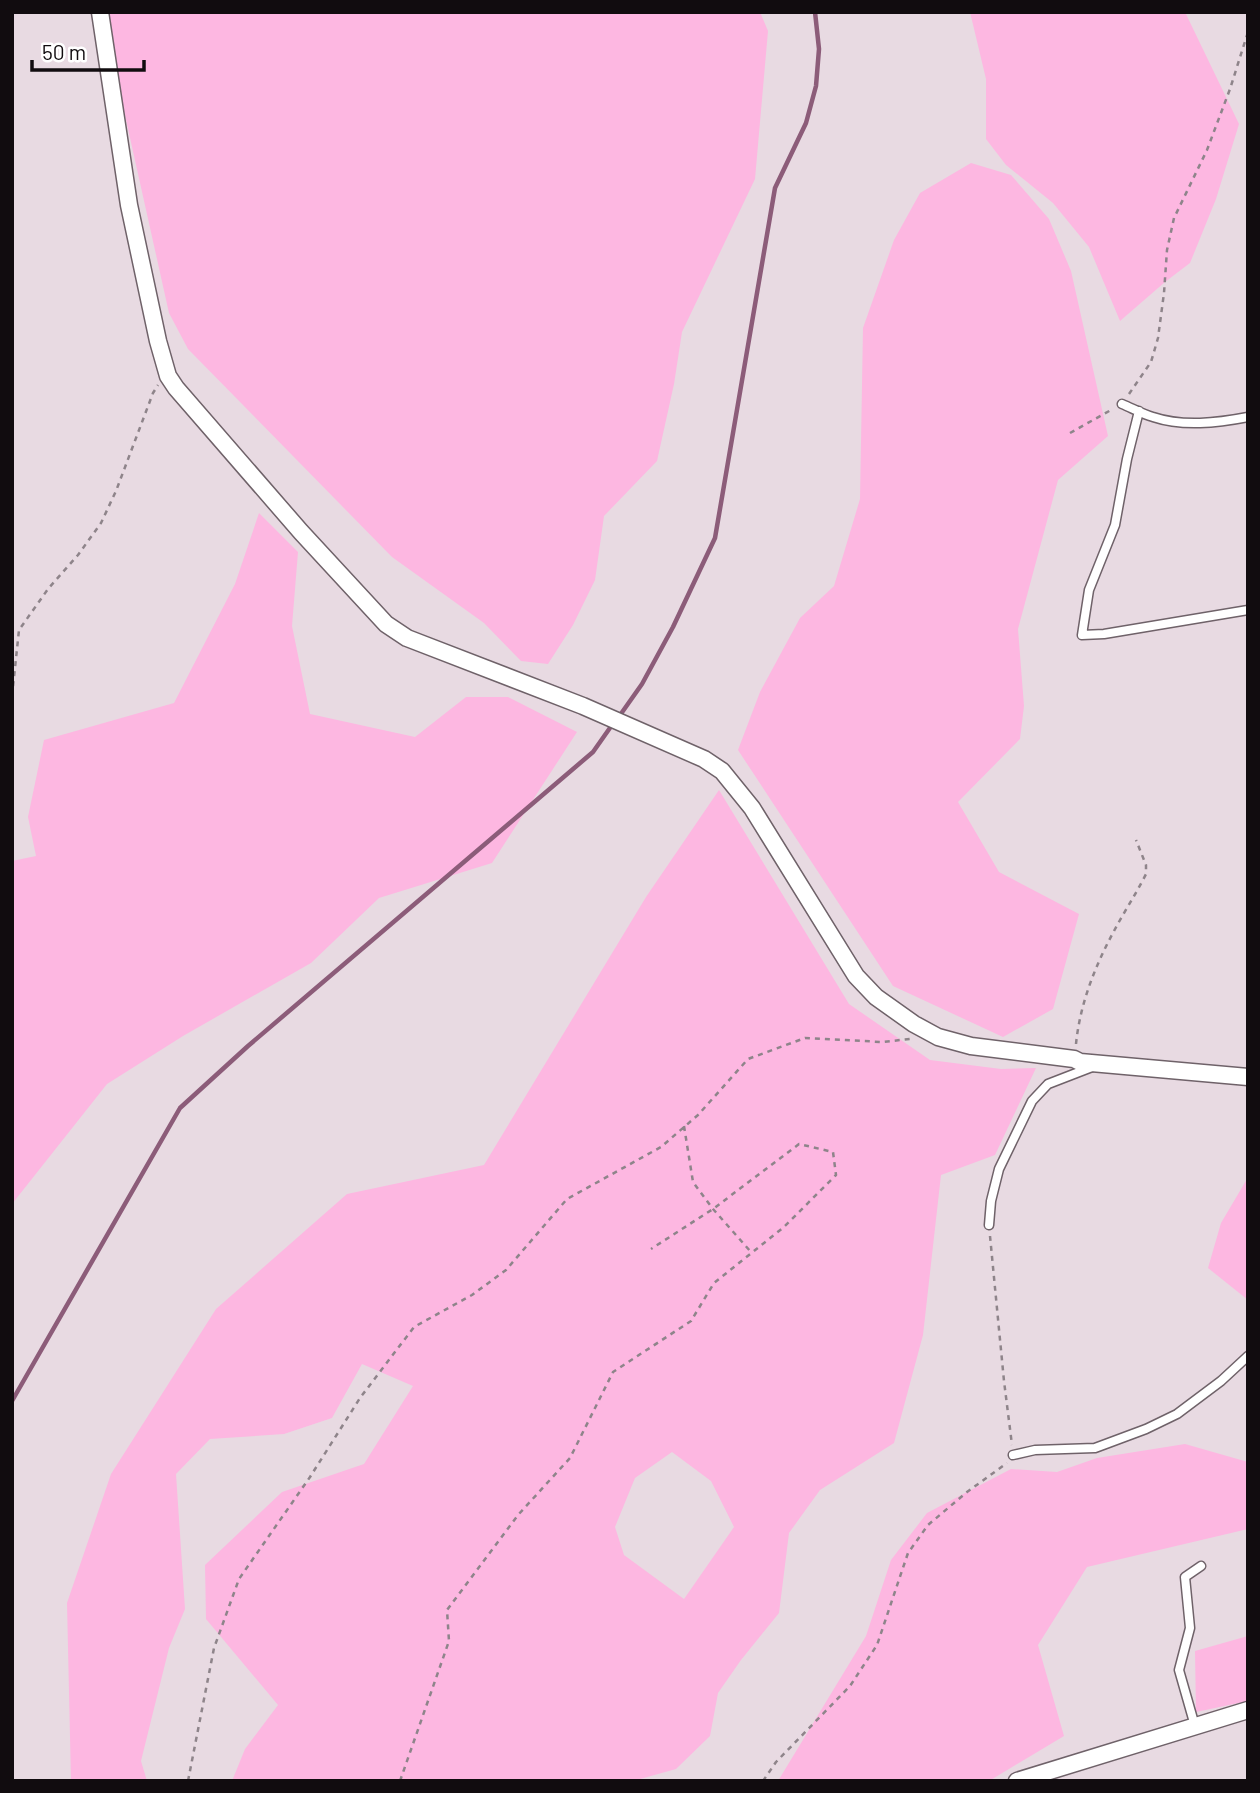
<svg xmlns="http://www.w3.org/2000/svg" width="1260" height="1793" font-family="Barlow,sans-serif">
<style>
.green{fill:#fdb7e1;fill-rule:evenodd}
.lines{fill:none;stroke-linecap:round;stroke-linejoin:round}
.stream{stroke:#8c5c79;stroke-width:4.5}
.service-casing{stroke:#6f6269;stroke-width:11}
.minor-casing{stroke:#6f6269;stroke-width:19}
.path{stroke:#8e848a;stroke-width:2.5;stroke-dasharray:5 5;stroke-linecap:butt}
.service{stroke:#fff;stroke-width:8}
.minor{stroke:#fff;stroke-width:16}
</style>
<rect width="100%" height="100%" fill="#e8dae2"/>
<path class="green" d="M 102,12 L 760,12 L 768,31 L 755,179 L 682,332 L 674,384 L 657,461 L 604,516 L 595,580 L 573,625 L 548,664 L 521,661 L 484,623 L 392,557 L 188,349 L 169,313 Z
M 970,12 L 1185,12 L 1239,124 L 1216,199 L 1190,263 L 1165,282 L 1120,321 L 1089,247 L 1053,203 L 1006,165 L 986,139 L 986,79 Z
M 971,163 L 1011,175 L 1049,219 L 1071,271 L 1108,436 L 1058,480 L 1018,629 L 1024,706 L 1020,739 L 958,802 L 999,872 L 1079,914 L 1053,1009 L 1003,1037 L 893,986 L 738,750 L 760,692 L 800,618 L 834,586 L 860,499 L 863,328 L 894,240 L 920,193 Z
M 259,513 L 298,552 L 292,626 L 310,714 L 415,737 L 466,697 L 508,697 L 577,732 L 492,863 L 379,898 L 311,963 L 183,1036 L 107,1084 L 12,1204 L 12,861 L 36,856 L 28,817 L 44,740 L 174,703 L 235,584 Z
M 719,790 L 849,1004 L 930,1060 L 1001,1069 L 1036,1068 L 995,1155 L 941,1175 L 923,1335 L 894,1443 L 820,1490 L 789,1533 L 779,1613 L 741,1660 L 718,1693 L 710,1736 L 676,1769 L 633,1781 L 232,1781 L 245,1749 L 278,1705 L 206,1619 L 205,1565 L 282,1492 L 364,1464 L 413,1386 L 362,1364 L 332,1418 L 284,1434 L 210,1439 L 176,1474 L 185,1609 L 169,1648 L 141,1761 L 147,1781 L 71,1781 L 67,1603 L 111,1474 L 216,1309 L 347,1194 L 484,1165 L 646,897 ZM 672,1452 L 711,1481 L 734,1527 L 684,1599 L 624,1555 L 615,1527 L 635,1478 Z
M 1247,1179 L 1248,1180 L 1248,1300 L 1208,1268 L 1221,1223 Z
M 1185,1444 L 1248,1462 L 1248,1529 L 1087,1567 L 1038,1645 L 1064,1736 L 989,1781 L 778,1781 L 866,1636 L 891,1560 L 927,1513 L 1011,1469 L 1057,1472 L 1097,1458 Z
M 1248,1636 L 1248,1701 L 1196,1712 L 1195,1651 Z"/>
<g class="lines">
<path class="stream" d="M 618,718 L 642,684 L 673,627 L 715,538 L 775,188 L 806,123 L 816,86 L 819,49 L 815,12
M 12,1401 L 180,1108 L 248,1046 L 593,752 L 612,725"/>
<defs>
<path id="service" d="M 1122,404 C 1132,408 1142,414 1153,417 C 1183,427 1217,423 1248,417
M 1139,411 L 1127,459 L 1115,525 L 1089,590 L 1082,635 L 1104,634 L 1248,610
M 989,1225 L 991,1201 L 999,1169 L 1032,1101 L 1048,1084 L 1092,1067
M 1013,1455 L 1035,1450 L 1095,1448 L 1146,1429 L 1177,1414 L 1221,1381 L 1248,1356
M 1195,1726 L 1179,1670 L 1190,1628 L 1185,1577 L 1201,1566"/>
<path id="minor" d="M 100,12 L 129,205 L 158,341 L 168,376 L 176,388 L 301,532 L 386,624 L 407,638 L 583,706 L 704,759 L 722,771 L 752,808 L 856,976 L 876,997 L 914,1024 L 938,1037 L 971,1046 L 1074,1059 L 1080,1062 L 1248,1077
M 1017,1781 L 1248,1710"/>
</defs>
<use href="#service" class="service-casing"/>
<use href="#minor" class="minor-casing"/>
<path class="path" d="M 1129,394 L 1151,362 L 1158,338 L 1164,293 L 1167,250 L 1174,218 L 1207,150 L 1230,89 L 1248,32
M 1070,433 L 1111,410
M 12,696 L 19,630 L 48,589 L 78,555 L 101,523 L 116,491 L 153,393 L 158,385
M 1076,1044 C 1080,1004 1095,966 1114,931 C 1124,912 1136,894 1146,874 L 1146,865 L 1136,840
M 684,1126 L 693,1182 L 713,1209 L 751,1252
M 990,1236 L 1004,1381 L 1012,1445
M 188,1781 L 214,1648 L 239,1579 L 310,1477 L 360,1398 L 414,1327 L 472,1295 L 506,1270 L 567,1199 L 661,1147 L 698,1115 L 748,1059 L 805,1038 L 882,1042 L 910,1039
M 400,1781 L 449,1641 L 447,1610 L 518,1515 L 570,1458 L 613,1372 L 691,1321 L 714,1283 L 784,1227 L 836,1175 L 833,1152 L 799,1144 L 713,1209 L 651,1249
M 763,1781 L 776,1762 L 850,1686 L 877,1645 L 908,1553 L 928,1525 L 967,1492 L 1007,1463"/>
<use href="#service" class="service"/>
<use href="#minor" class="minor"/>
</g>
<rect width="1260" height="1793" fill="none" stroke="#110c0f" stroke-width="28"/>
<path d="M32 60v10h112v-10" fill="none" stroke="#110c0f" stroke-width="3.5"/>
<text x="42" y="60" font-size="21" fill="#110c0f" stroke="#ffffff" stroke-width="5" paint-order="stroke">50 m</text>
</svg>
